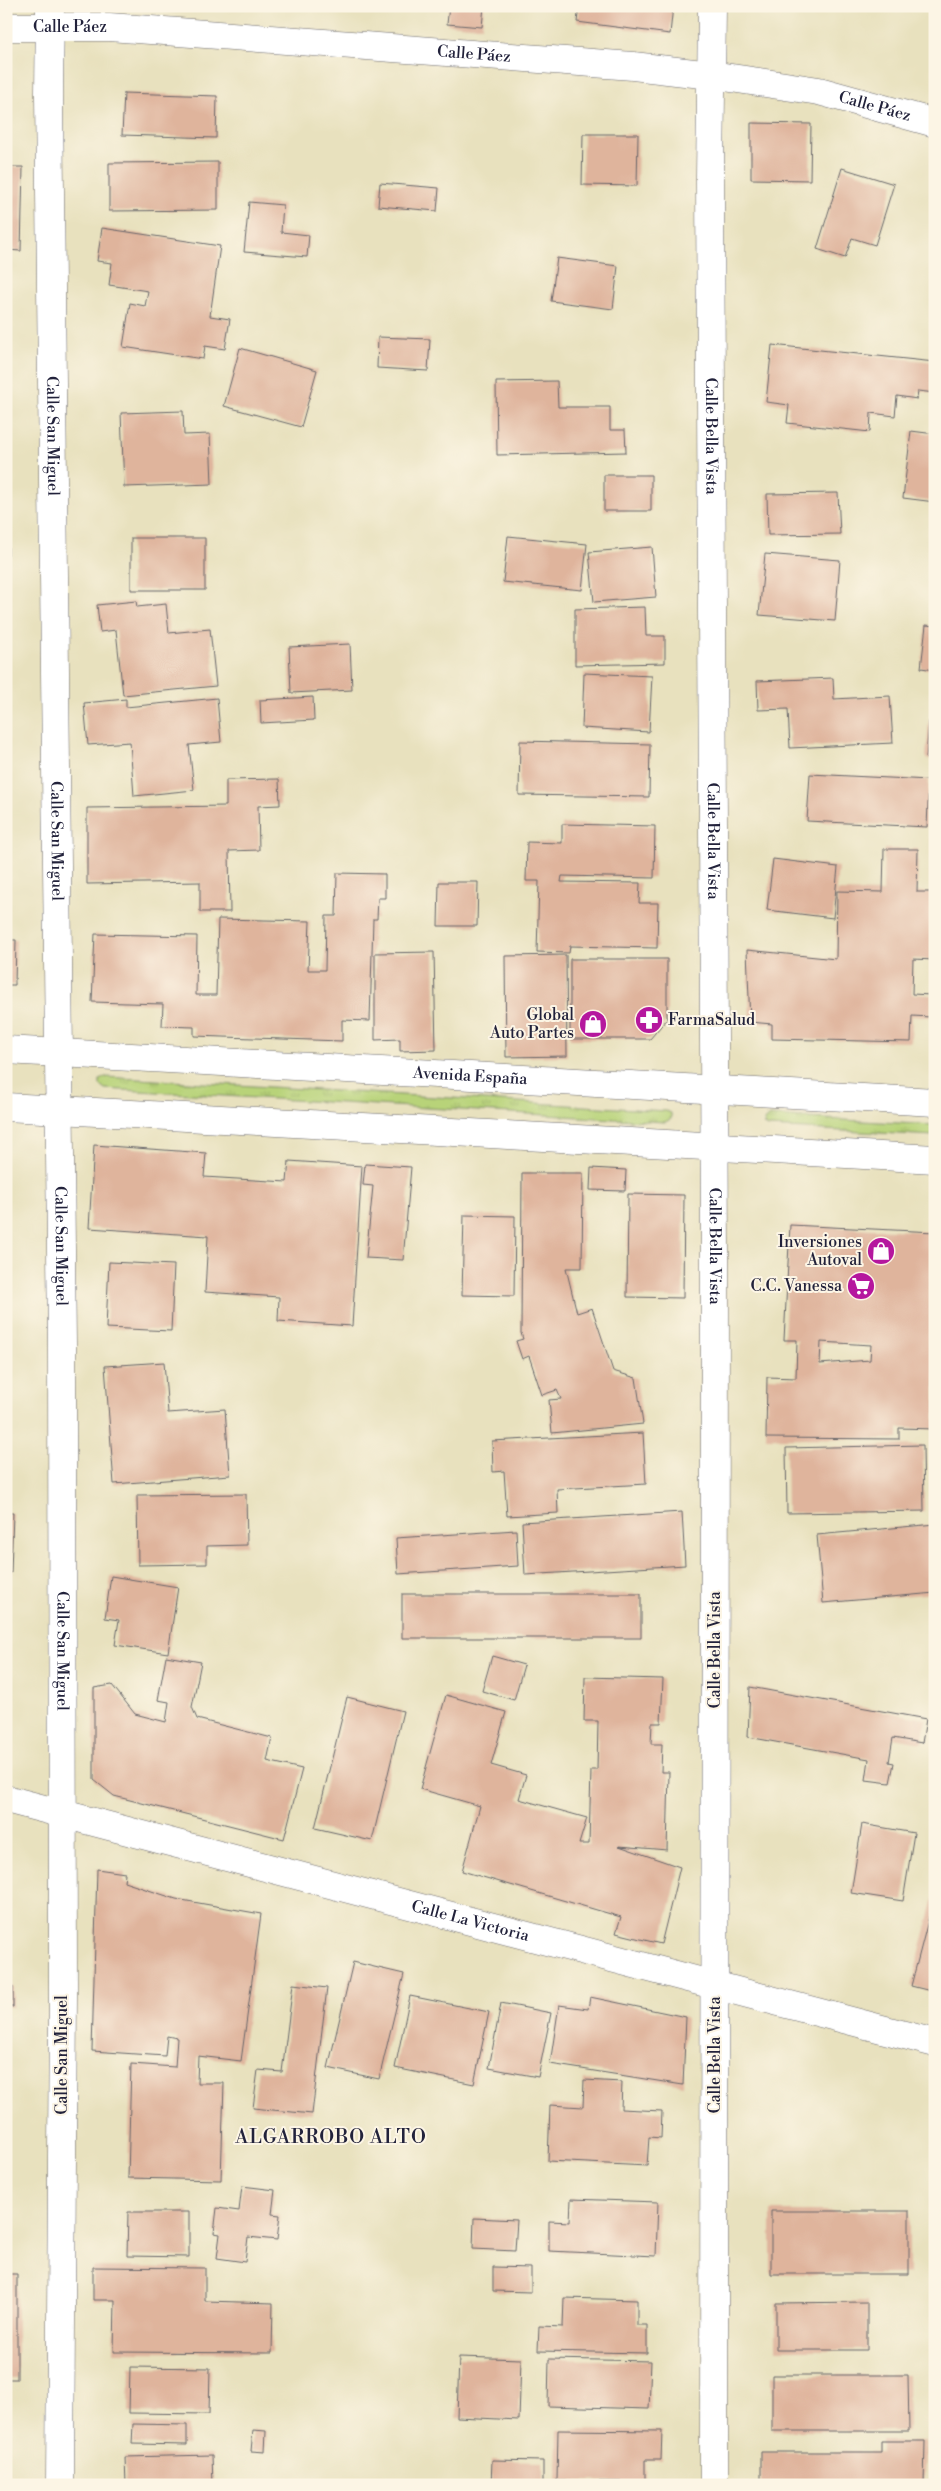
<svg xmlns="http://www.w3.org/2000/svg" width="941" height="2491" font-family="'Libre Bodoni',serif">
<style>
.grass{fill:url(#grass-tufts);stroke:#6d7a5a}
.building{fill:#dfb49c;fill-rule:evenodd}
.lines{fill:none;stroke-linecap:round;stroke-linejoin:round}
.minor-casing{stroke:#676569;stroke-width:29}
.major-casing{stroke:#676569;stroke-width:29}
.minor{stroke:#fff;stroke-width:28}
.major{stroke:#fff;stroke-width:28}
.labels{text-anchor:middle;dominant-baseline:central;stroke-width:4;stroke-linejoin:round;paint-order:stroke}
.street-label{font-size:16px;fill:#22223b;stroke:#fcf5e5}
.poi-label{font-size:16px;fill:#22223b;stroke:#fcf5e5;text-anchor:end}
.quarter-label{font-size:19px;letter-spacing:1px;fill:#22223b;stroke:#fcf5e5}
</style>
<defs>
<pattern id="grass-tufts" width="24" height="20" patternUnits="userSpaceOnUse" patternTransform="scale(1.25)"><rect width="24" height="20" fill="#b8d379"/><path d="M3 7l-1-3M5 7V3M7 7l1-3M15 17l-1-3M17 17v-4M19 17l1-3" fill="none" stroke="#9eb56a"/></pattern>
</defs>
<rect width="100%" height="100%" fill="#fcf5e5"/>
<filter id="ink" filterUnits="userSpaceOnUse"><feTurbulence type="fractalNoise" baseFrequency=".02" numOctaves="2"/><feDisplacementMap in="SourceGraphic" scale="10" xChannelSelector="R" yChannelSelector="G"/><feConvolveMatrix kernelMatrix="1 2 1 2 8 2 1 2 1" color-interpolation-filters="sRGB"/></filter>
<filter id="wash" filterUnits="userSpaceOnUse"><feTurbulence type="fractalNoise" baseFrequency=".0096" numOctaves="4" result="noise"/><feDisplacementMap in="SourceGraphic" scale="20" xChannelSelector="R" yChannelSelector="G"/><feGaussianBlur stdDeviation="1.12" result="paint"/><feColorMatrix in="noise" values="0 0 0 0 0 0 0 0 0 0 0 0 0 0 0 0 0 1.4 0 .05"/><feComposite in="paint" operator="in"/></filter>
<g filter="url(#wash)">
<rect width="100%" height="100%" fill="#e8e1be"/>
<path class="grass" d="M 105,1077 L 666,1111 L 671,1113 L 671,1119 L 665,1122 L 105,1089 L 100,1085 L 100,1080 Z
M 770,1116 L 935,1125 L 935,1136 L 769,1127 L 765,1126 L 764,1121 Z"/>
<g id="blocks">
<path class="building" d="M 449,6 L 484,6 L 482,27 L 447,24 Z
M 579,6 L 673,6 L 670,34 L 577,22 Z
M 124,93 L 217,96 L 216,138 L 122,135 Z
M 751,123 L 811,124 L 810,180 L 751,179 Z
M 583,134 L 638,134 L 637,186 L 582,185 Z
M 218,162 L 218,210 L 109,211 L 109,163 Z
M 6,167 L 23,167 L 21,251 L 6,250 Z
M 842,168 L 894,184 L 875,245 L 852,238 L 845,258 L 817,249 Z
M 380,183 L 439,188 L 437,211 L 378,206 Z
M 249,202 L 283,205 L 281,232 L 309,235 L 307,257 L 244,252 Z
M 102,228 L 220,246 L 210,316 L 230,319 L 225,349 L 205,346 L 203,359 L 123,347 L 130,303 L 145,306 L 148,291 L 109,285 L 112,263 L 97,261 Z
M 557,258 L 618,266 L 613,309 L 551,301 Z
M 378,337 L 430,339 L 428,371 L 377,368 Z
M 772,345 L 935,362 L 935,393 L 918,391 L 917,399 L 897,396 L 895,416 L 871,413 L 870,432 L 787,423 L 789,405 L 766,402 Z
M 240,348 L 317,370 L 301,427 L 224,406 Z
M 557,381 L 558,407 L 610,407 L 610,430 L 625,430 L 626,452 L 497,455 L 496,382 Z
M 183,411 L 184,435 L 210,434 L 212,484 L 124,487 L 121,413 Z
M 911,431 L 935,434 L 935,502 L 903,498 Z
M 604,475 L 651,475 L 651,511 L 604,511 Z
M 838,493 L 840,534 L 768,535 L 767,494 Z
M 6,516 L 8,516 L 8,556 L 6,556 Z
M 508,536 L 587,544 L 582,590 L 503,582 Z
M 131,538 L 205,538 L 205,590 L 131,590 Z
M 652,547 L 656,597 L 594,602 L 589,552 Z
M 765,554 L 840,560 L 835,621 L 759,615 Z
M 136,601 L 137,607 L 166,604 L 169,633 L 210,629 L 216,686 L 123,695 L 116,630 L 100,632 L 97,605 Z
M 645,607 L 646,636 L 665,636 L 665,663 L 575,665 L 575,609 Z
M 926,625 L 935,626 L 935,670 L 921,668 Z
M 350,644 L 352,690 L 291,693 L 289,647 Z
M 584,673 L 652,676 L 649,732 L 582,728 Z
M 833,678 L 834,699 L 890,696 L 893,743 L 790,748 L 788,709 L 758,710 L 757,681 Z
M 313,697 L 314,720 L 261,723 L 260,700 Z
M 217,698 L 221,742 L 189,745 L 194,790 L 134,796 L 130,742 L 88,745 L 84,703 L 126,699 L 126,707 Z
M 929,721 L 935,721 L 935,760 L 926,759 Z
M 520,741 L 650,744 L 649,797 L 519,795 Z
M 810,774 L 929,780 L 927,827 L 807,821 Z
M 279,779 L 280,805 L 258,806 L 259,850 L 229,851 L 230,912 L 200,912 L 200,882 L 87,884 L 87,808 L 226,806 L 226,780 Z
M 562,824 L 655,826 L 654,878 L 562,876 L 561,882 L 640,883 L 639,903 L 658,903 L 657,948 L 570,946 L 569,953 L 537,952 L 539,881 L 526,881 L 527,842 L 562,843 Z
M 884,849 L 918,849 L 917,892 L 935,892 L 935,960 L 913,959 L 912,994 L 931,995 L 931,1017 L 912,1016 L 911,1042 L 772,1039 L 772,1024 L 750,1022 L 747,950 L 836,959 L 837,891 L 883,892 Z
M 773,859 L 838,867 L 833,918 L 767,910 Z
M 337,873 L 385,874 L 385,898 L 378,898 L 377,919 L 373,919 L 370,1021 L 342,1020 L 342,1041 L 194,1036 L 194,1027 L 162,1026 L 163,1004 L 92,1002 L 95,934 L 197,936 L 196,995 L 216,995 L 218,919 L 310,921 L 308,970 L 325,970 L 326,916 L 336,916 Z
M 439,882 L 478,882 L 477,926 L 438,926 Z
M 6,940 L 16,940 L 15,985 L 6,985 Z
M 434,952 L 436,1050 L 400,1051 L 400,1039 L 375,1040 L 375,953 Z
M 566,955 L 567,1056 L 506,1057 L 505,956 Z
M 570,959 L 667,959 L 667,1019 L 650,1039 L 570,1039 Z
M 94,1145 L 206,1153 L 204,1177 L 287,1182 L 289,1161 L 362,1166 L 352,1326 L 278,1321 L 279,1297 L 205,1292 L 208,1236 L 89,1228 Z
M 365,1164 L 411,1167 L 403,1260 L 366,1258 L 373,1186 L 363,1185 Z
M 591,1168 L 626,1170 L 625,1191 L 590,1190 Z
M 522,1173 L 583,1173 L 582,1268 L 566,1268 L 577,1313 L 592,1308 L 613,1371 L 636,1378 L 643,1424 L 552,1433 L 549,1400 L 561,1399 L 557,1390 L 542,1395 L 529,1356 L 522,1359 L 516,1341 L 523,1339 L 521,1333 Z
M 628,1194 L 684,1195 L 683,1298 L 627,1297 Z
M 464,1215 L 515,1216 L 514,1296 L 462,1295 Z
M 790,1225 L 935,1232 L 935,1429 L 899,1428 L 899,1439 L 766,1438 L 767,1377 L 796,1378 L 797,1340 L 784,1340 ZM 821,1342 L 871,1345 L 870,1360 L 820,1364 Z
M 109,1262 L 174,1265 L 171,1331 L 106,1328 Z
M 6,1347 L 9,1347 L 10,1397 L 6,1397 Z
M 164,1362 L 168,1413 L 225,1409 L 230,1475 L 114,1484 L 105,1366 Z
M 643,1433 L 646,1484 L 557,1489 L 558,1513 L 507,1516 L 504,1471 L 493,1472 L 492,1441 Z
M 923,1445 L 924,1511 L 787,1513 L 786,1448 Z
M 246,1494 L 247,1545 L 207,1546 L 207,1564 L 138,1565 L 137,1495 Z
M 682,1512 L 685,1565 L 525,1575 L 522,1522 Z
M 6,1513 L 13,1513 L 11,1573 L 6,1573 Z
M 935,1524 L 935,1593 L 823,1603 L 817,1535 Z
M 516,1530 L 518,1566 L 398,1574 L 396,1538 Z
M 111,1576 L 178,1587 L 168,1653 L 115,1645 L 119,1620 L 105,1618 Z
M 402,1594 L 641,1594 L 641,1638 L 402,1638 Z
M 166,1656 L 201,1662 L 192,1707 L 197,1719 L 272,1738 L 267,1761 L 302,1769 L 284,1839 L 114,1796 L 94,1780 L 94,1688 L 112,1685 L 135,1714 L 166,1722 L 169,1702 L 158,1700 Z
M 492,1656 L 524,1665 L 514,1700 L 482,1691 Z
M 585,1677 L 663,1679 L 661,1723 L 652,1723 L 651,1744 L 662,1744 L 661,1772 L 669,1772 L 667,1850 L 619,1846 L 680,1867 L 661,1944 L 616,1933 L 621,1917 L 462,1871 L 480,1806 L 420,1789 L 446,1695 L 506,1712 L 491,1765 L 526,1775 L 519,1799 L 587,1818 L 579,1844 L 589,1844 L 591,1770 L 597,1770 L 598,1721 L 584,1721 Z
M 750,1687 L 926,1719 L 922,1743 L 893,1738 L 889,1762 L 894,1763 L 890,1783 L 866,1780 L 869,1759 L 748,1737 Z
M 347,1697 L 403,1711 L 372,1841 L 315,1828 Z
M 862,1824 L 914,1833 L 903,1901 L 851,1893 Z
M 97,1869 L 125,1873 L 124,1882 L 176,1899 L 261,1914 L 241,2061 L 198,2056 L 197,2083 L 224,2083 L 221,2180 L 128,2178 L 131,2064 L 175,2067 L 177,2038 L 167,2036 L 165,2056 L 92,2051 Z
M 935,1894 L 935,1992 L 911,1986 Z
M 353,1962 L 404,1974 L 379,2079 L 328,2068 Z
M 293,1984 L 327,1988 L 312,2114 L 253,2108 L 258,2070 L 282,2072 Z
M 6,1987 L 13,1987 L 13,2007 L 6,2007 Z
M 410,1996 L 489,2012 L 474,2084 L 395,2068 Z
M 590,1997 L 686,2017 L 683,2085 L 550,2064 L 559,2005 L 588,2009 Z
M 501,2003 L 551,2013 L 538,2077 L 489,2068 Z
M 584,2080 L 622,2082 L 621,2109 L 662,2111 L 661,2138 L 649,2137 L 647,2166 L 548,2161 L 550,2105 L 583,2107 Z
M 242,2186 L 275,2190 L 272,2214 L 280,2215 L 277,2240 L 248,2237 L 245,2262 L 217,2258 L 220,2234 L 214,2233 L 217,2208 L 239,2211 Z
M 571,2199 L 658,2202 L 656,2256 L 549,2251 L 549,2221 L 570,2222 Z
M 771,2211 L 909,2211 L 909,2274 L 771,2274 Z
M 128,2212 L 189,2212 L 189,2257 L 127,2256 Z
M 474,2218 L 517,2220 L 515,2251 L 473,2249 Z
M 93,2267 L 205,2268 L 205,2301 L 273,2303 L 272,2353 L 114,2352 L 115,2300 L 93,2300 Z
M 493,2267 L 531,2268 L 531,2292 L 493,2291 Z
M 6,2274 L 17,2274 L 17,2379 L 6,2379 Z
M 564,2298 L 637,2300 L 637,2325 L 647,2325 L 647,2353 L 538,2351 L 539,2326 L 563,2327 Z
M 867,2302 L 867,2350 L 776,2350 L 776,2303 Z
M 459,2357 L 521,2359 L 519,2420 L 457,2417 Z
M 549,2359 L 651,2361 L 649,2409 L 548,2406 Z
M 130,2367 L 210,2368 L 209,2414 L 129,2413 Z
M 772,2375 L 908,2375 L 909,2431 L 772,2431 Z
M 133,2424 L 187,2425 L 187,2445 L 132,2444 Z
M 253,2430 L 266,2431 L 265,2452 L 251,2451 Z
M 558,2430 L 662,2431 L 661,2460 L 645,2460 L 645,2482 L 557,2481 Z
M 881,2441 L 925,2441 L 924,2485 L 761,2485 L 761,2452 L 881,2452 Z
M 212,2455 L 213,2485 L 126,2485 L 125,2457 Z
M 492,2460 L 543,2461 L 543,2485 L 491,2485 Z"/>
</g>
</g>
<g filter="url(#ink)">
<use href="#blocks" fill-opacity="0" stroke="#676569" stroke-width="1"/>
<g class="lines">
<defs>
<g id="minor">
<path id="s1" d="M 50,6 L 49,94 L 62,1346 L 63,1994 L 60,2485"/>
<path id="s2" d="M 712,6 L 710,178 L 715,1255 L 714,2485"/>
<path id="s3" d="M 6,27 L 109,27 L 178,32 L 633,66 L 711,75 L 819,91 L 935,123"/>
<path id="s4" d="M 6,1799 L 935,2043"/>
</g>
<g id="major">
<path id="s5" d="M 6,1050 L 935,1102"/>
<path d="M 6,1107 L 935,1159"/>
</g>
</defs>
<use href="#minor" class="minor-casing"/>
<use href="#major" class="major-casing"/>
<use href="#minor" class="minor"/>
<use href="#major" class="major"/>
</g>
</g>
<defs>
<symbol id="pharmacy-disc" viewBox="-11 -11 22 22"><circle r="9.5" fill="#b5179e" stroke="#fcf5e5"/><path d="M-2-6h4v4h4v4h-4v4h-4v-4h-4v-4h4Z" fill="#fff"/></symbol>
<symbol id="shop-disc" viewBox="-11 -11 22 22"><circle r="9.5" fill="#b5179e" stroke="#fcf5e5"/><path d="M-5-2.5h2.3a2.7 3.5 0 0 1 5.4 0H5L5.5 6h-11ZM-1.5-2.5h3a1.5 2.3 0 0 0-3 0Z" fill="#fff"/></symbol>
<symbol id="supermarket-disc" viewBox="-11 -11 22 22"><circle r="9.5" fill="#b5179e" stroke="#fcf5e5"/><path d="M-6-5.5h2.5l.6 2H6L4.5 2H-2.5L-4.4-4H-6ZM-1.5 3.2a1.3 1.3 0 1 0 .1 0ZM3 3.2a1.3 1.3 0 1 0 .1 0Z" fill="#fff"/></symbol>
</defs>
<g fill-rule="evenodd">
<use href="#pharmacy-disc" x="633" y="1004" width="32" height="32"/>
<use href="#shop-disc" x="577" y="1008" width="32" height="32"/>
<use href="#shop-disc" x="865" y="1235" width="32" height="32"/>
<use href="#supermarket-disc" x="845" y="1270" width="32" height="32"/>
</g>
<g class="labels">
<g class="street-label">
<text stroke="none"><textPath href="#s3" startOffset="64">Calle Páez</textPath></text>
<text stroke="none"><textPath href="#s3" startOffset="469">Calle Páez</textPath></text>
<text stroke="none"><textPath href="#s3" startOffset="874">Calle Páez</textPath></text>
<text stroke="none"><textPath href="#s2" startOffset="430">Calle Bella Vista</textPath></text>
<text stroke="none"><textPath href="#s1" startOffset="430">Calle San Miguel</textPath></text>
<text stroke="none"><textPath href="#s1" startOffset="835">Calle San Miguel</textPath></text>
<text stroke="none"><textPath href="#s2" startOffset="835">Calle Bella Vista</textPath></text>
<text stroke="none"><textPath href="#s5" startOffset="465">Avenida España</textPath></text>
<text stroke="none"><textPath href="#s1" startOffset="1240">Calle San Miguel</textPath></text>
<text stroke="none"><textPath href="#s2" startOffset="1240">Calle Bella Vista</textPath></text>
<text stroke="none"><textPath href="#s1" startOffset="1645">Calle San Miguel</textPath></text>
<text transform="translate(715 1650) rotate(-90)">Calle Bella Vista</text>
<text stroke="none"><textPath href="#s4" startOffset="480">Calle La Victoria</textPath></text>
<text transform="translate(62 2055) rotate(-90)">Calle San Miguel</text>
<text transform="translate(715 2055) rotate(-90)">Calle Bella Vista</text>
</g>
<g class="poi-label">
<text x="574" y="1015">Global<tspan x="574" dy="18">Auto Partes</tspan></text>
<text x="668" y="1020" text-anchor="start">FarmaSalud</text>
<text x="862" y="1242">Inversiones<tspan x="862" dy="18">Autoval</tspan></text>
<text x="842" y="1286">C.C. Vanessa</text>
</g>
<g class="quarter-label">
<text x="331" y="2137">ALGARROBO ALTO</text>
</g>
</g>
<rect width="941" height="2491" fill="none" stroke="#fcf5e5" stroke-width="25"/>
</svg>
